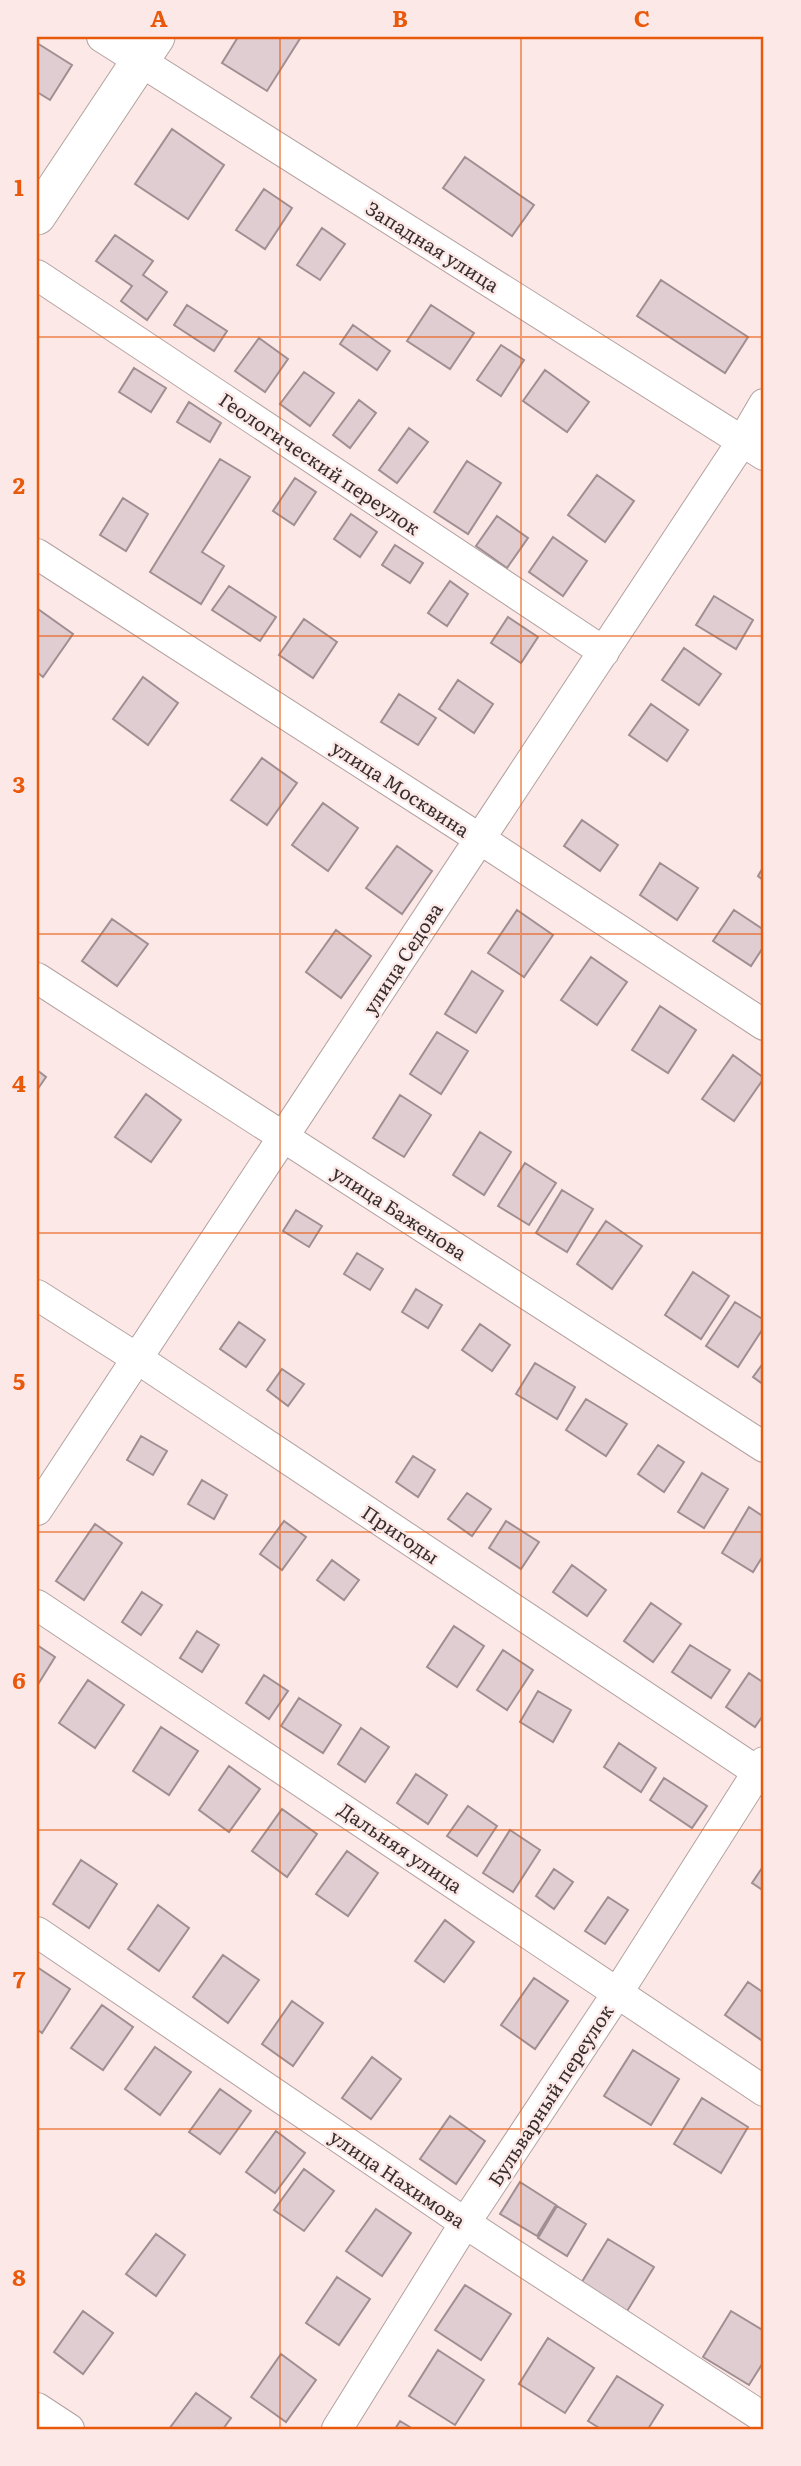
<svg xmlns="http://www.w3.org/2000/svg" width="801" height="2466" font-family="Literata,serif">
<style>
.building{fill:#e0cdd2;stroke:#9f8e92;stroke-width:2}
.lines{fill:none;stroke-linecap:round;stroke-linejoin:round}
.minor-casing{stroke:#b3a1a0;stroke-width:32}
.major-casing{stroke:#b3a1a0;stroke-width:39}
.minor{stroke:#fff;stroke-width:30}
.major{stroke:#fff;stroke-width:37}
.grid{fill:none;stroke:#e8590c;stroke-width:2;stroke-opacity:0.55}
.labels{text-anchor:middle;dominant-baseline:central;stroke-width:5;stroke-linejoin:round;paint-order:stroke}
.street-label{font-size:19px;fill:#362f2e;stroke:#fce9e7}
.neatline{fill:none;stroke:#e8590c;stroke-width:2.5}
.grid-label{font-size:23px;text-anchor:middle;font-weight:bold;fill:#e8590c}
</style>
<rect width="100%" height="100%" fill="#fce9e7"/>
<path class="building" d="M 238,37 L 301,37 L 267,91 L 222,63 Z
M 37,43 L 72,65 L 50,100 L 37,92 Z
M 172,129 L 224,165 L 188,219 L 135,184 Z
M 465,157 L 534,205 L 512,236 L 443,188 Z
M 264,189 L 292,208 L 265,249 L 236,230 Z
M 322,228 L 345,244 L 320,280 L 297,265 Z
M 115,235 L 153,261 L 143,275 L 167,292 L 147,320 L 121,301 L 132,286 L 96,261 Z
M 661,280 L 748,337 L 725,373 L 637,316 Z
M 187,305 L 227,331 L 214,351 L 174,325 Z
M 431,305 L 474,333 L 450,369 L 407,341 Z
M 353,325 L 390,351 L 377,370 L 340,344 Z
M 259,338 L 288,359 L 265,392 L 235,371 Z
M 501,345 L 524,360 L 501,396 L 477,380 Z
M 134,368 L 166,388 L 151,412 L 119,392 Z
M 545,370 L 589,402 L 567,432 L 523,401 Z
M 304,372 L 334,393 L 310,426 L 280,404 Z
M 359,400 L 376,413 L 350,448 L 333,435 Z
M 189,402 L 221,423 L 210,442 L 177,422 Z
M 409,428 L 428,442 L 397,483 L 379,470 Z
M 220,459 L 250,477 L 202,552 L 224,566 L 201,604 L 150,572 Z
M 467,461 L 501,483 L 468,534 L 434,512 Z
M 597,475 L 634,501 L 605,542 L 568,515 Z
M 295,478 L 316,492 L 294,525 L 273,511 Z
M 123,498 L 148,514 L 126,551 L 100,535 Z
M 351,514 L 377,532 L 360,557 L 334,539 Z
M 497,516 L 528,538 L 507,568 L 476,546 Z
M 553,537 L 587,561 L 563,596 L 529,572 Z
M 395,545 L 423,563 L 410,583 L 382,565 Z
M 450,581 L 468,594 L 447,626 L 428,613 Z
M 229,586 L 276,617 L 260,641 L 212,610 Z
M 714,596 L 753,620 L 736,649 L 696,625 Z
M 38,609 L 73,634 L 43,677 L 37,672 Z
M 508,617 L 538,637 L 521,663 L 491,643 Z
M 304,619 L 337,642 L 313,678 L 279,655 Z
M 684,648 L 721,674 L 699,705 L 662,680 Z
M 143,677 L 178,703 L 148,745 L 113,719 Z
M 458,680 L 493,704 L 474,733 L 439,709 Z
M 399,694 L 436,718 L 418,745 L 381,722 Z
M 651,704 L 688,730 L 667,761 L 629,735 Z
M 262,758 L 297,783 L 267,825 L 231,800 Z
M 323,803 L 358,828 L 328,871 L 292,845 Z
M 582,820 L 618,845 L 600,871 L 564,846 Z
M 397,846 L 432,871 L 402,914 L 366,888 Z
M 660,863 L 698,888 L 677,920 L 640,895 Z
M 764,866 L 764,881 L 758,876 Z
M 517,910 L 553,935 L 524,977 L 488,953 Z
M 734,910 L 764,930 L 764,946 L 751,966 L 713,941 Z
M 112,919 L 148,944 L 117,986 L 82,961 Z
M 336,930 L 371,956 L 341,998 L 306,972 Z
M 591,957 L 627,982 L 597,1025 L 561,1000 Z
M 472,971 L 503,991 L 476,1033 L 445,1014 Z
M 660,1006 L 696,1030 L 668,1073 L 632,1050 Z
M 437,1032 L 468,1051 L 441,1094 L 410,1074 Z
M 733,1055 L 764,1078 L 734,1121 L 702,1099 Z
M 37,1070 L 46,1077 L 37,1090 Z
M 146,1094 L 181,1120 L 151,1162 L 115,1137 Z
M 400,1095 L 431,1115 L 404,1157 L 373,1138 Z
M 480,1132 L 511,1152 L 484,1195 L 453,1175 Z
M 525,1163 L 556,1183 L 529,1225 L 498,1206 Z
M 562,1190 L 593,1209 L 567,1252 L 536,1233 Z
M 296,1210 L 322,1226 L 309,1247 L 283,1231 Z
M 606,1221 L 642,1246 L 612,1289 L 577,1264 Z
M 357,1253 L 383,1269 L 370,1290 L 344,1274 Z
M 693,1272 L 729,1296 L 701,1339 L 665,1315 Z
M 416,1289 L 442,1305 L 428,1328 L 402,1312 Z
M 735,1302 L 764,1320 L 764,1327 L 738,1367 L 706,1346 Z
M 239,1322 L 265,1340 L 246,1367 L 220,1349 Z
M 480,1324 L 510,1345 L 492,1371 L 462,1350 Z
M 764,1362 L 764,1385 L 753,1377 Z
M 535,1363 L 575,1387 L 557,1419 L 516,1394 Z
M 282,1369 L 304,1384 L 288,1406 L 267,1390 Z
M 586,1399 L 627,1424 L 606,1456 L 566,1430 Z
M 141,1436 L 167,1451 L 153,1475 L 127,1460 Z
M 658,1445 L 684,1462 L 664,1492 L 638,1474 Z
M 413,1456 L 435,1470 L 418,1497 L 396,1482 Z
M 702,1473 L 728,1489 L 704,1528 L 678,1512 Z
M 202,1480 L 227,1495 L 214,1519 L 188,1504 Z
M 467,1493 L 491,1509 L 472,1536 L 448,1519 Z
M 749,1507 L 764,1517 L 764,1554 L 753,1572 L 722,1553 Z
M 284,1521 L 306,1537 L 282,1570 L 260,1554 Z
M 506,1521 L 539,1542 L 521,1569 L 489,1548 Z
M 95,1524 L 122,1543 L 84,1600 L 56,1581 Z
M 332,1560 L 359,1580 L 344,1600 L 317,1580 Z
M 572,1565 L 606,1590 L 587,1616 L 553,1592 Z
M 142,1592 L 162,1605 L 141,1635 L 122,1622 Z
M 651,1603 L 681,1624 L 653,1662 L 624,1641 Z
M 454,1626 L 484,1646 L 457,1687 L 427,1667 Z
M 197,1631 L 219,1645 L 202,1672 L 180,1658 Z
M 37,1645 L 55,1657 L 37,1686 Z
M 690,1645 L 730,1670 L 711,1698 L 672,1672 Z
M 503,1650 L 533,1670 L 507,1710 L 477,1690 Z
M 749,1673 L 764,1683 L 764,1714 L 755,1727 L 726,1707 Z
M 264,1675 L 288,1691 L 269,1719 L 246,1703 Z
M 88,1680 L 124,1705 L 95,1748 L 59,1723 Z
M 538,1691 L 571,1710 L 553,1742 L 520,1722 Z
M 299,1698 L 341,1725 L 323,1753 L 281,1726 Z
M 161,1727 L 198,1751 L 169,1795 L 133,1771 Z
M 361,1728 L 389,1747 L 365,1782 L 338,1764 Z
M 619,1743 L 656,1768 L 641,1792 L 604,1767 Z
M 229,1766 L 260,1789 L 229,1832 L 199,1810 Z
M 416,1774 L 447,1795 L 428,1824 L 397,1803 Z
M 664,1778 L 707,1806 L 692,1828 L 650,1800 Z
M 468,1806 L 497,1826 L 477,1856 L 447,1836 Z
M 282,1809 L 317,1834 L 287,1877 L 252,1851 Z
M 510,1830 L 540,1850 L 513,1892 L 483,1873 Z
M 347,1851 L 378,1873 L 348,1916 L 316,1894 Z
M 81,1860 L 117,1884 L 89,1928 L 53,1904 Z
M 764,1865 L 764,1891 L 752,1883 Z
M 554,1869 L 573,1882 L 554,1909 L 536,1896 Z
M 608,1897 L 628,1910 L 605,1944 L 585,1931 Z
M 158,1905 L 189,1928 L 159,1971 L 128,1949 Z
M 445,1920 L 474,1942 L 444,1982 L 415,1961 Z
M 223,1955 L 259,1980 L 228,2023 L 193,1997 Z
M 37,1967 L 70,1989 L 42,2033 L 37,2029 Z
M 534,1978 L 568,2001 L 535,2049 L 501,2025 Z
M 748,1982 L 764,1993 L 764,2042 L 725,2015 Z
M 292,2001 L 323,2023 L 293,2066 L 262,2044 Z
M 102,2005 L 133,2027 L 103,2070 L 71,2048 Z
M 155,2047 L 191,2072 L 160,2115 L 125,2089 Z
M 633,2050 L 679,2079 L 651,2125 L 604,2096 Z
M 372,2057 L 401,2079 L 371,2119 L 342,2098 Z
M 220,2089 L 251,2111 L 220,2154 L 189,2132 Z
M 702,2098 L 748,2127 L 721,2173 L 674,2144 Z
M 450,2116 L 485,2141 L 456,2184 L 420,2159 Z
M 276,2131 L 305,2153 L 275,2193 L 246,2172 Z
M 304,2169 L 334,2191 L 304,2231 L 274,2210 Z
M 520,2182 L 556,2205 L 537,2236 L 500,2214 Z
M 557,2206 L 586,2224 L 567,2256 L 538,2238 Z
M 376,2209 L 411,2233 L 382,2276 L 346,2251 Z
M 156,2234 L 185,2255 L 156,2296 L 126,2274 Z
M 608,2239 L 654,2267 L 626,2313 L 580,2285 Z
M 337,2277 L 370,2299 L 339,2345 L 306,2323 Z
M 465,2285 L 511,2314 L 481,2360 L 435,2330 Z
M 83,2311 L 113,2333 L 83,2374 L 54,2352 Z
M 731,2311 L 764,2331 L 764,2361 L 749,2385 L 703,2357 Z
M 548,2338 L 594,2368 L 565,2413 L 519,2384 Z
M 438,2350 L 484,2380 L 455,2425 L 409,2396 Z
M 281,2354 L 316,2380 L 286,2422 L 251,2397 Z
M 617,2376 L 663,2405 L 648,2429 L 601,2429 L 588,2421 Z
M 196,2393 L 231,2418 L 223,2429 L 169,2429 Z
M 400,2421 L 413,2429 L 395,2429 Z"/>
<g class="lines">
<defs>
<path id="minor" d="M 102,37 L 764,455
M 37,275 L 604,652
M 37,554 L 480,839 L 764,1025
M 37,978 L 764,1447
M 37,1295 L 138,1359 L 764,1776
M 37,1510 L 743,440 L 764,404
M 37,1605 L 764,2091
M 37,1932 L 465,2223 L 764,2418
M 37,2408 L 69,2429
M 337,2429 L 465,2223 L 618,1992 L 764,1762"/>
<path id="major" d="M 37,216 L 156,37"/>
</defs>
<use href="#minor" class="minor-casing"/>
<use href="#major" class="major-casing"/>
<use href="#minor" class="minor"/>
<use href="#major" class="major"/>
</g>
<path class="grid" d="M 280,37 L 280,2429M 521,37 L 521,2429M 37,337 L 764,337M 37,636 L 764,636M 37,934 L 764,934M 37,1233 L 764,1233M 37,1532 L 764,1532M 37,1830 L 764,1830M 37,2129 L 764,2129"/>
<g class="labels">
<g class="street-label">
<text transform="translate(433 246) rotate(32)">Западная улица</text>
<text transform="translate(320 463) rotate(34)">Геологический переулок</text>
<text transform="translate(401 788) rotate(33)">улица Москвина</text>
<text transform="translate(402 958) rotate(-57)">улица Седова</text>
<text transform="translate(400 1212) rotate(33)">улица Баженова</text>
<text transform="translate(401 1534) rotate(34)">Пригоды</text>
<text transform="translate(401 1847) rotate(34)">Дальняя улица</text>
<text transform="translate(550 2095) rotate(-57)">Бульварный переулок</text>
<text transform="translate(398 2178) rotate(34)">улица Нахимова</text>
</g>
</g>
<rect width="801" height="2466" fill="none" stroke="#fce9e7" stroke-width="77"/>
<rect x="38" y="38" width="724" height="2390" class="neatline"/>
<g class="grid-label">
<text x="159" y="27">A</text>
<text x="400" y="27">B</text>
<text x="642" y="27">C</text>
<text x="19" y="196">1</text>
<text x="19" y="494">2</text>
<text x="19" y="793">3</text>
<text x="19" y="1092">4</text>
<text x="19" y="1390">5</text>
<text x="19" y="1689">6</text>
<text x="19" y="1988">7</text>
<text x="19" y="2286">8</text>
</g>
</svg>
